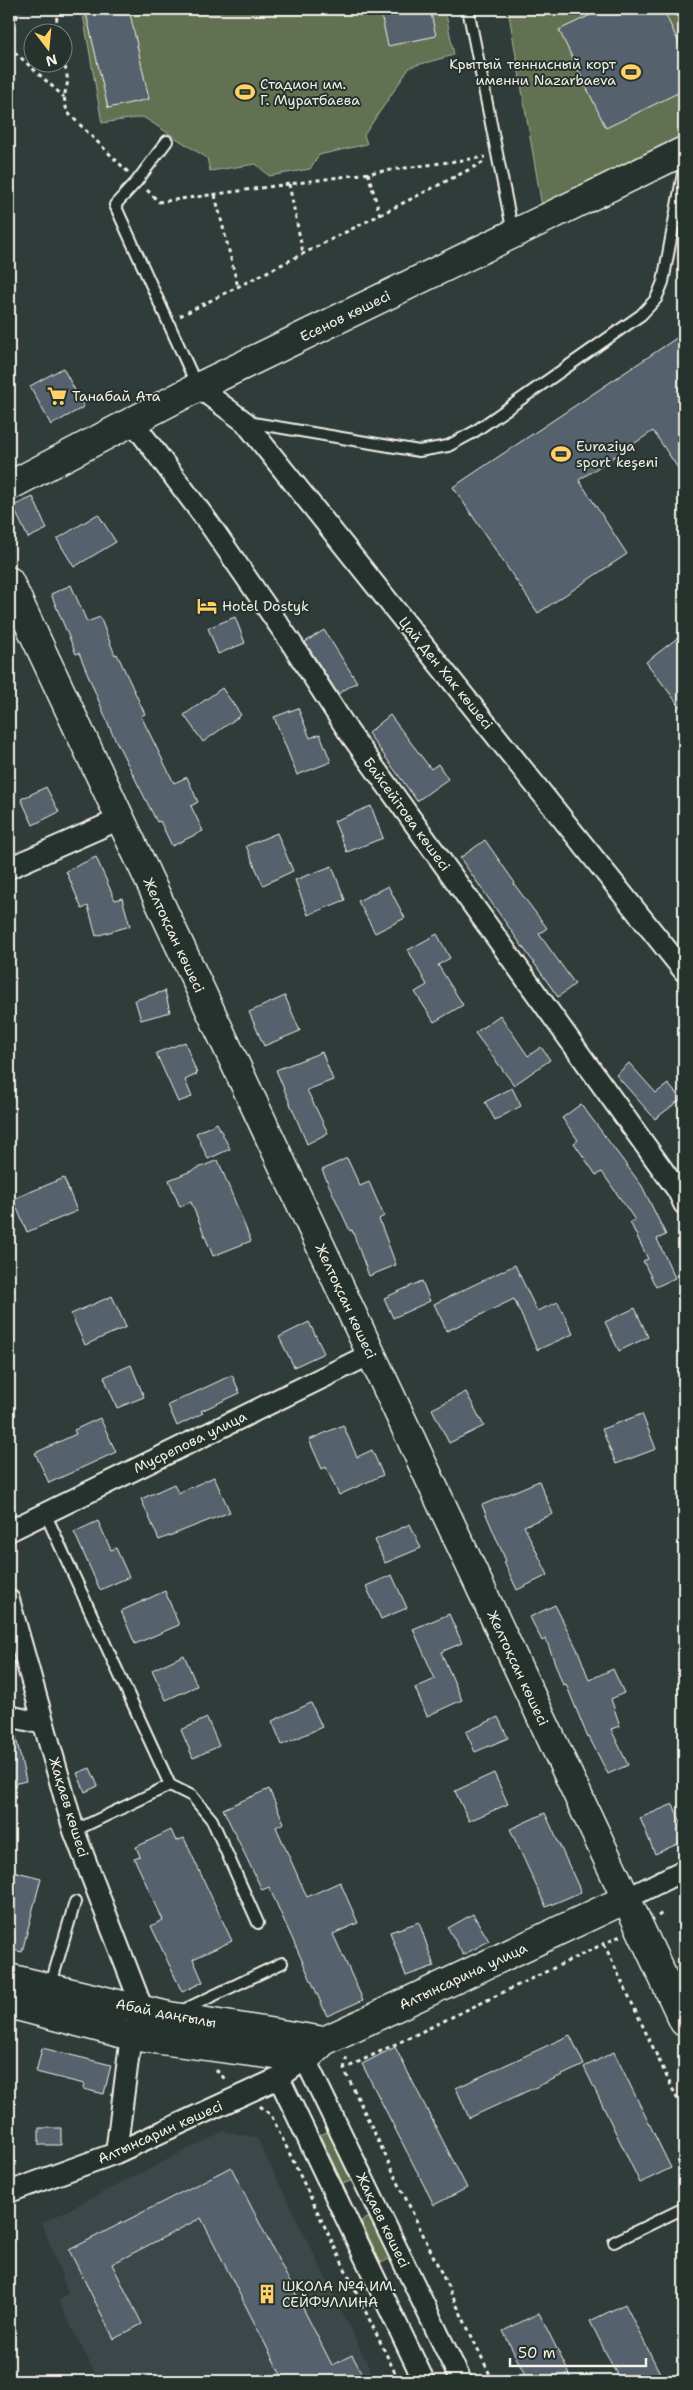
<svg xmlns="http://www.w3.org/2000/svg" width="693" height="2390" font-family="'Shantell Sans',sans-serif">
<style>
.built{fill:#3a474a}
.green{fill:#647153;stroke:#acb19e}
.building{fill:#55626e;stroke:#f4f1e8}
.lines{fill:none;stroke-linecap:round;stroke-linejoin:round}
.lane-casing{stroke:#f4f1e8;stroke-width:14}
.street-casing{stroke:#f4f1e8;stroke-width:24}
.secondary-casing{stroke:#f4f1e8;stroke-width:31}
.path{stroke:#f4f1e8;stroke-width:3;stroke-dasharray:4 4;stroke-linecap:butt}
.lane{stroke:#26332d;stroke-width:10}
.street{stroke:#26332d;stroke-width:20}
.secondary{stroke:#26332d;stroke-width:28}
.labels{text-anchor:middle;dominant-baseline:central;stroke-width:4;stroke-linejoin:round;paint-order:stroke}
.poi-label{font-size:14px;fill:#f4f1e8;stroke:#26332d;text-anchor:start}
.street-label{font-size:14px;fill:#f4f1e8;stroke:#26332d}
</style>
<rect width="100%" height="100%" fill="#2f3c3a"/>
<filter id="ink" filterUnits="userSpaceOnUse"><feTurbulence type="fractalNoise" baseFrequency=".02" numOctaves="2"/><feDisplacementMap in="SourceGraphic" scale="10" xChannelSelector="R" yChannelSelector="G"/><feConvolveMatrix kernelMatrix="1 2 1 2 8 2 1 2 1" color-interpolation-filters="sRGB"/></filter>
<g filter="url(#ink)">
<path class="built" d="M 224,2131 L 257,2138 L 376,2381 L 99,2381 L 58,2301 L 68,2293 L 42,2223 Z"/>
<path class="green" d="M 82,9 L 445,9 L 454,55 L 410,67 L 364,135 L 367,144 L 319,155 L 310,169 L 269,176 L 256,164 L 210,171 L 207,158 L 143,117 L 102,123 Z
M 508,9 L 684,9 L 684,150 L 544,218 Z
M 332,2130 L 355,2179 L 343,2184 L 320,2135 Z
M 373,2216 L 393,2257 L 381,2263 L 361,2221 Z"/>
<path class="building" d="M 85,9 L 129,9 L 149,99 L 108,108 Z
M 380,9 L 430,9 L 436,36 L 388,46 Z
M 603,9 L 663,9 L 684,54 L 684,90 L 606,128 L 559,30 Z
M 684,333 L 684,477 L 653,431 L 579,480 L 627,554 L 538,613 L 453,487 Z
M 63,368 L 84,407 L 51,425 L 30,386 Z
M 33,497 L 47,529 L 28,538 L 13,506 Z
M 98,514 L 116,542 L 74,567 L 57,539 Z
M 71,585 L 87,622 L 100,617 L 115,655 L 117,654 L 145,714 L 141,716 L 174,783 L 187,777 L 198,802 L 191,806 L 203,831 L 172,846 L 160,821 L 157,822 L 112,733 L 79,653 L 76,654 L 51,594 Z
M 235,617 L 245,643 L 218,654 L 208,628 Z
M 324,630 L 357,682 L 338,694 L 305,642 Z
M 684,633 L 684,712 L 646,662 Z
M 222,688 L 241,715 L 203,742 L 184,715 Z
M 298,708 L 310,738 L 320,734 L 331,762 L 297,775 L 274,717 Z
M 390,715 L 431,769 L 438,764 L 448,779 L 417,801 L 368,733 Z
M 46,787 L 59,812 L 33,825 L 21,799 Z
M 371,806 L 383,838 L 347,852 L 334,821 Z
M 277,833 L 293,871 L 263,885 L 246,846 Z
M 485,840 L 515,883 L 514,884 L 547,928 L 539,934 L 575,984 L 558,997 L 460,858 Z
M 96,857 L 115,900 L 122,898 L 130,926 L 96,936 L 88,906 L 82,909 L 66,871 Z
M 332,866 L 345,900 L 308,915 L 295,880 Z
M 388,886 L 405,918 L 375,933 L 358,901 Z
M 437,934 L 450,958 L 438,965 L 463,1005 L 434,1022 L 415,992 L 427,985 L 408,950 Z
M 165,991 L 170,1012 L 141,1020 L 135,1000 Z
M 285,996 L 300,1031 L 264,1046 L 249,1012 Z
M 500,1015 L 528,1056 L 541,1047 L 550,1060 L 514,1085 L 475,1033 Z
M 185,1042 L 197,1074 L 185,1080 L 192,1097 L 178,1102 L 156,1053 Z
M 322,1052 L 333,1080 L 307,1090 L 328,1133 L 307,1144 L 276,1070 Z
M 629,1063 L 656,1093 L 668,1084 L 681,1099 L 655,1119 L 616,1075 Z
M 512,1088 L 521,1106 L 495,1120 L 485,1102 Z
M 581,1104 L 642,1186 L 666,1235 L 657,1239 L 675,1278 L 656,1287 L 643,1261 L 648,1259 L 630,1222 L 635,1220 L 602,1172 L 596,1175 L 574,1143 L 578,1140 L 562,1118 Z
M 217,1123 L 230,1149 L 208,1159 L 196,1133 Z
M 347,1158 L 360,1186 L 369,1182 L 384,1216 L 379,1219 L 396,1265 L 369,1276 L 352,1230 L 350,1231 L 322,1170 Z
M 218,1160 L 251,1241 L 213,1256 L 191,1202 L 180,1207 L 169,1180 Z
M 64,1178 L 77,1211 L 27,1232 L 13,1199 Z
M 515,1265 L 537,1311 L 558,1302 L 573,1334 L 537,1350 L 514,1299 L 447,1331 L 434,1304 Z
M 422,1281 L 430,1301 L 393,1318 L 384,1298 Z
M 112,1296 L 126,1327 L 85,1345 L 71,1314 Z
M 635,1308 L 648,1337 L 619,1351 L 605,1322 Z
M 309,1322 L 324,1353 L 294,1367 L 279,1337 Z
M 131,1365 L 144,1397 L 117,1408 L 104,1377 Z
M 232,1375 L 240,1393 L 201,1411 L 203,1413 L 177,1426 L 168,1405 Z
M 466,1392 L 484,1426 L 449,1443 L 432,1409 Z
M 642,1414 L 656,1449 L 616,1464 L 602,1429 Z
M 100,1418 L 116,1452 L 49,1483 L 35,1453 L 76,1434 L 74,1430 Z
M 343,1425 L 357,1457 L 372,1450 L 383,1475 L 339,1495 L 326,1467 L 322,1469 L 309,1440 Z
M 214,1477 L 230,1512 L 159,1540 L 141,1499 L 174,1484 L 178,1493 Z
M 539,1481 L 553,1514 L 524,1526 L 548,1575 L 517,1590 L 504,1562 L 506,1561 L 482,1505 Z
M 98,1521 L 111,1550 L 116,1548 L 129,1577 L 100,1590 L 74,1532 Z
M 410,1524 L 421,1548 L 385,1563 L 375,1540 Z
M 392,1575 L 407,1608 L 381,1619 L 366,1586 Z
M 165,1591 L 179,1625 L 135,1644 L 121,1611 Z
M 555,1605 L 579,1653 L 589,1680 L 613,1669 L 624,1693 L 611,1699 L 620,1726 L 611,1729 L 628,1765 L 608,1774 L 589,1737 L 588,1738 L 566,1684 L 563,1685 L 546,1639 L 542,1641 L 530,1617 Z
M 449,1614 L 462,1643 L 441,1652 L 462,1700 L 427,1716 L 415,1688 L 435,1679 L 413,1629 Z
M 184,1655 L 197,1686 L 166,1700 L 152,1670 Z
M 311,1703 L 322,1727 L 282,1745 L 272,1721 Z
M 498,1717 L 508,1738 L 475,1752 L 466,1732 Z
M 207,1718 L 219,1746 L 193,1758 L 181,1730 Z
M 9,1733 L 15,1733 L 26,1781 L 9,1785 Z
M 90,1768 L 98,1786 L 85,1792 L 77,1773 Z
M 494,1773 L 508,1804 L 469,1821 L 455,1791 Z
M 269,1789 L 284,1823 L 276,1827 L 307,1897 L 340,1882 L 358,1923 L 333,1934 L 363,2000 L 327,2016 L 269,1887 L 262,1890 L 223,1809 Z
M 673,1804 L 684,1830 L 684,1841 L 655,1854 L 640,1818 Z
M 545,1813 L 581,1892 L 546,1907 L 510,1829 Z
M 171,1830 L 176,1841 L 184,1838 L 232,1941 L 193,1959 L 203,1982 L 182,1992 L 151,1926 L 163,1920 L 134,1858 L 140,1856 L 136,1847 Z
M 9,1870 L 41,1878 L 22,1952 L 9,1949 Z
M 473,1914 L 489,1941 L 463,1955 L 448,1928 Z
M 419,1922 L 434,1966 L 406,1976 L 390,1932 Z
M 570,2035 L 584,2065 L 469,2118 L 456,2088 Z
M 395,2047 L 467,2188 L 434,2205 L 362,2064 Z
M 42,2048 L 111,2065 L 104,2094 L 83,2089 L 84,2084 L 36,2072 Z
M 614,2052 L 671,2168 L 640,2183 L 584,2067 Z
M 39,2128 L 61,2128 L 61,2145 L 39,2145 Z
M 231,2167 L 332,2365 L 352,2355 L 366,2381 L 284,2381 L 201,2218 L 112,2264 L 142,2324 L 114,2339 L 69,2250 Z
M 625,2304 L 664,2381 L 620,2381 L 590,2321 Z
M 539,2313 L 573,2381 L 528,2381 L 503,2331 Z"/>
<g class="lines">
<defs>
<path id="lane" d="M 468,9 L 513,233
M 167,141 L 137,181 L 115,205 L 197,386
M 247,422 L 419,451 L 448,446 L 474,432 L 641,315 L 656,299 L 663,282 L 684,168
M 45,1513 L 170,1785 L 74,1831
M 170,1785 L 192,1796 L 212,1820 L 258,1923
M 50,1987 L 75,1902
M 179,2012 L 282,1963
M 614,2242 L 684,2208"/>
<path id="street" d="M 198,387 L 245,422 L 684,971
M 133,422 L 208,522 L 292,644 L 348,731 L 678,1191 L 684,1204
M 9,868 L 120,819
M 9,1531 L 371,1354
M 9,1600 L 74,1831 L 143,2010 L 131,2036 L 116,2153
M 9,1716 L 44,1724
M 626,1899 L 684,1870
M 279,2078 L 424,2381
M 9,2192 L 116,2153 L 279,2078 L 305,2059 L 461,2381"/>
<path id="secondary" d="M 9,486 L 198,387 L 684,151
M 9,581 L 684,2022
M 9,1978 L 169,2016 L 324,2041
M 9,2004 L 131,2036 L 305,2059 L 324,2041 L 626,1899"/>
</defs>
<use href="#lane" class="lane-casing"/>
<use href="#street" class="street-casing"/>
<use href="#secondary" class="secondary-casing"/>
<path class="path" d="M 55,9 L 59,32
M 9,33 L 21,9
M 9,47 L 64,97
M 62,51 L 68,81 L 64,97 L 67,112 L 128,172
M 368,173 L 380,215
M 289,184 L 303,253
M 147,190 L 159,202 L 485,157
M 215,195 L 238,287
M 180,316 L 484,162
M 658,1916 L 664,1912
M 604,1944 L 684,2113
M 344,2069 L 347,2056
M 216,2070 L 227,2081
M 260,2106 L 271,2115 L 399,2381
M 493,2381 L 344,2069 L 620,1936"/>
<use href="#lane" class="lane"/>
<use href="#street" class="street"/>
<use href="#secondary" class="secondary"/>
</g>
</g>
<defs>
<symbol id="stadium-bare" viewBox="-9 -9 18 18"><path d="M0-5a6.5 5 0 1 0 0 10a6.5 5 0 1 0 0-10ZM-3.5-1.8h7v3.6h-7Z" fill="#ffd166" stroke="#26332d" stroke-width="2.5" paint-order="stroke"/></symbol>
<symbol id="supermarket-bare" viewBox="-9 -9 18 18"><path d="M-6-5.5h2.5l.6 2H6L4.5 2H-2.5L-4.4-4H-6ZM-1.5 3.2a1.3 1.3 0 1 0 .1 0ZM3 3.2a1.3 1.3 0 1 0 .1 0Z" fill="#ffd166" stroke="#26332d" stroke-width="2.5" paint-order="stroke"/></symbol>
<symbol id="hotel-bare" viewBox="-9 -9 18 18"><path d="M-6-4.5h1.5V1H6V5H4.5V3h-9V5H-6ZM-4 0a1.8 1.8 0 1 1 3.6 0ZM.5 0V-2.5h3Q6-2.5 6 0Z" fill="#ffd166" stroke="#26332d" stroke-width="2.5" paint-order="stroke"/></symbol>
<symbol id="building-bare" viewBox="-9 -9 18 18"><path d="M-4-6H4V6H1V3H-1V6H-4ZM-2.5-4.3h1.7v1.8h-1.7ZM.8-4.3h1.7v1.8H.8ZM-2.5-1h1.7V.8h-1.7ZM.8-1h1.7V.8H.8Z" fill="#ffd166" stroke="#26332d" stroke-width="2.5" paint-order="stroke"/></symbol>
</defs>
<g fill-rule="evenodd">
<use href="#stadium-bare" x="617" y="58" width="28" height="28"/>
<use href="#stadium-bare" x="231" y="78" width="28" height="28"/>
<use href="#supermarket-bare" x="43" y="382" width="28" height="28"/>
<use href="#stadium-bare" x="547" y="440" width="28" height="28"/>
<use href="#hotel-bare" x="193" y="592" width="28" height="28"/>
<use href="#building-bare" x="253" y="2280" width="28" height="28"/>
</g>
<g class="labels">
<g class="poi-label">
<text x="616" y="64" text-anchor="end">Крытый теннисный корт<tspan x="616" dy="16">именни Nazarbaeva</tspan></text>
<text x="260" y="84">Стадион им.<tspan x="260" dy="16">Г. Муратбаева</tspan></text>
<text x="72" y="396">Танабай Ата</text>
<text x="576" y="446">Euraziya<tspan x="576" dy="16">sport keşeni</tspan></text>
<text x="222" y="606">Hotel Dostyk</text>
<text x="282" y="2286">ШКОЛА №4 ИМ.<tspan x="282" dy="16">СЕЙФУЛЛИНА</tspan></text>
</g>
<g class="street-label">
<text transform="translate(345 316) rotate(-26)">Есенов көшесі</text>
<text transform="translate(446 673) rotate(51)">Цай Ден Хак көшесі</text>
<text transform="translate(407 814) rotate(54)">Байсейітова көшесі</text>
<text transform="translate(174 935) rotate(65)">Желтоқсан көшесі</text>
<text transform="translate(346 1301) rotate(65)">Желтоқсан көшесі</text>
<text transform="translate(190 1442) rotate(-26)">Мусрепова улица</text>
<text transform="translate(518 1668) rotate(65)">Желтоқсан көшесі</text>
<text transform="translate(69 1807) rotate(73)">Жақаев көшесі</text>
<text transform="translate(463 1976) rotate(-25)">Алтынсарина улица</text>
<text transform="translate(166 2013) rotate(11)">Абай даңғылы</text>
<text transform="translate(160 2132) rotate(-24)">Алтынсарин көшесі</text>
<text transform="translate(383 2220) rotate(64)">Жақаев көшесі</text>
</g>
</g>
<rect width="693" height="2390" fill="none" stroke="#26332d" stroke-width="30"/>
<rect x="15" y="15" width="663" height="2360" fill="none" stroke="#f4f1e8" stroke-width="2" filter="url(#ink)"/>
<g transform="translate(48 48) rotate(164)"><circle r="24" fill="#26332d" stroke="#787f78"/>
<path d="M0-4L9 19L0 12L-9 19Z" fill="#ffd166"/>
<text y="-8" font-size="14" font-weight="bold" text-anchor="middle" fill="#f4f1e8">N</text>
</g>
<path d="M510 2358v8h136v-8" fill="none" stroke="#f4f1e8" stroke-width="2.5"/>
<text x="518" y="2358" font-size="15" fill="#f4f1e8" stroke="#26332d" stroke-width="4" paint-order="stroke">50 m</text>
</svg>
